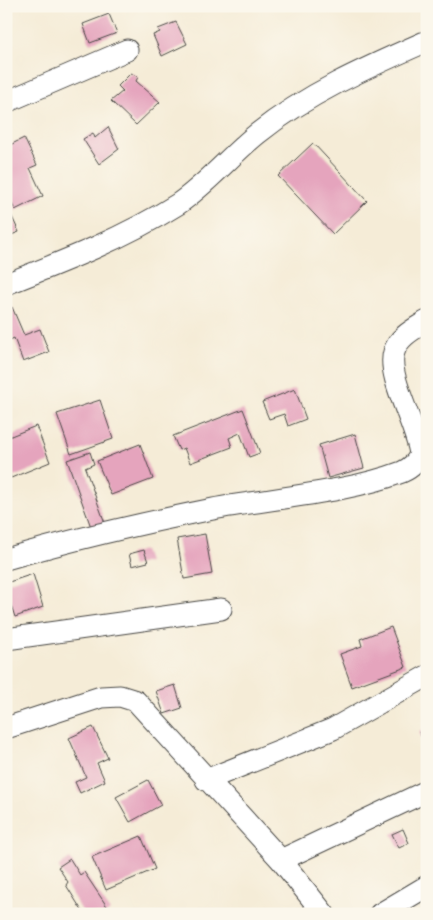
<svg xmlns="http://www.w3.org/2000/svg" width="433" height="920" font-family="Kalam,sans-serif">
<style>
.building{fill:#e5a4bd}
.lines{fill:none;stroke-linecap:round;stroke-linejoin:round}
.minor-casing{stroke:#494845;stroke-width:23}
.minor{stroke:#fff;stroke-width:21}
</style>
<rect width="100%" height="100%" fill="#fbf7ec"/>
<filter id="ink" filterUnits="userSpaceOnUse"><feTurbulence type="fractalNoise" baseFrequency=".02" numOctaves="2"/><feDisplacementMap in="SourceGraphic" scale="10" xChannelSelector="R" yChannelSelector="G"/><feConvolveMatrix kernelMatrix="1 2 1 2 8 2 1 2 1" color-interpolation-filters="sRGB"/></filter>
<filter id="wash" filterUnits="userSpaceOnUse"><feTurbulence type="fractalNoise" baseFrequency=".0096" numOctaves="4" result="noise"/><feDisplacementMap in="SourceGraphic" scale="20" xChannelSelector="R" yChannelSelector="G"/><feGaussianBlur stdDeviation="1.12" result="paint"/><feColorMatrix in="noise" values="0 0 0 0 0 0 0 0 0 0 0 0 0 0 0 0 0 1.4 0 .05"/><feComposite in="paint" operator="in"/></filter>
<g filter="url(#wash)">
<rect width="100%" height="100%" fill="#f5ecd7"/>
<g id="blocks">
<path class="building" d="M 109,14 L 117,33 L 90,43 L 83,24 Z
M 176,22 L 187,44 L 162,56 L 153,35 L 160,32 L 158,29 Z
M 131,73 L 138,77 L 136,81 L 160,102 L 136,125 L 111,101 L 123,91 L 118,86 Z
M 108,127 L 119,149 L 99,164 L 83,139 L 93,133 L 95,138 Z
M 24,138 L 37,165 L 30,168 L 43,196 L 15,210 L 6,192 L 6,147 Z
M 313,143 L 367,201 L 333,234 L 278,176 Z
M 6,204 L 19,232 L 6,237 Z
M 12,307 L 24,335 L 40,329 L 49,352 L 23,362 L 14,338 L 6,342 L 6,309 Z
M 295,389 L 306,419 L 288,426 L 284,414 L 269,419 L 262,402 Z
M 100,400 L 113,439 L 71,454 L 57,414 Z
M 243,409 L 260,453 L 249,457 L 240,433 L 229,438 L 232,447 L 190,463 L 184,448 L 179,450 L 173,436 Z
M 36,426 L 50,462 L 11,478 L 6,466 L 6,438 Z
M 355,434 L 364,468 L 328,478 L 319,445 Z
M 140,444 L 153,479 L 111,495 L 97,461 Z
M 90,452 L 94,464 L 85,468 L 105,523 L 91,527 L 67,460 Z
M 205,534 L 212,574 L 184,579 L 177,539 Z
M 144,550 L 148,562 L 132,566 L 129,554 Z
M 33,574 L 43,607 L 15,617 L 6,590 L 6,583 Z
M 391,627 L 406,667 L 352,687 L 340,654 L 362,646 L 360,639 Z
M 175,685 L 182,708 L 164,714 L 156,691 Z
M 93,727 L 108,758 L 97,763 L 105,781 L 80,793 L 75,782 L 86,777 L 69,738 Z
M 427,728 L 427,747 L 419,732 Z
M 148,780 L 161,805 L 130,822 L 116,797 Z
M 403,829 L 409,843 L 399,848 L 392,834 Z
M 141,836 L 155,869 L 106,890 L 92,857 Z
M 70,859 L 80,875 L 84,872 L 110,911 L 106,914 L 84,914 L 66,885 L 68,882 L 58,867 Z"/>
</g>
</g>
<g filter="url(#ink)">
<use href="#blocks" fill-opacity="0" stroke="#494845" stroke-width="1"/>
<g class="lines">
<defs>
<path id="minor" d="M 6,102 L 127,50
M 6,284 C 65,261 124,238 178,204 C 207,184 230,156 257,134 C 308,93 368,67 427,41
M 6,559 C 74,539 143,523 213,509 C 271,498 347,493 402,472 C 411,468 417,463 420,454 C 417,427 386,375 394,352 C 398,337 414,329 427,321
M 6,639 L 221,609
M 6,728 L 101,697 L 120,696 L 136,701 L 281,860 L 324,914
M 206,780 L 333,729 L 427,676
M 281,860 L 427,791
M 380,914 L 427,886"/>
</defs>
<use href="#minor" class="minor-casing"/>
<use href="#minor" class="minor"/>
</g>
</g>
<rect width="433" height="920" fill="none" stroke="#fbf7ec" stroke-width="25"/>
</svg>
